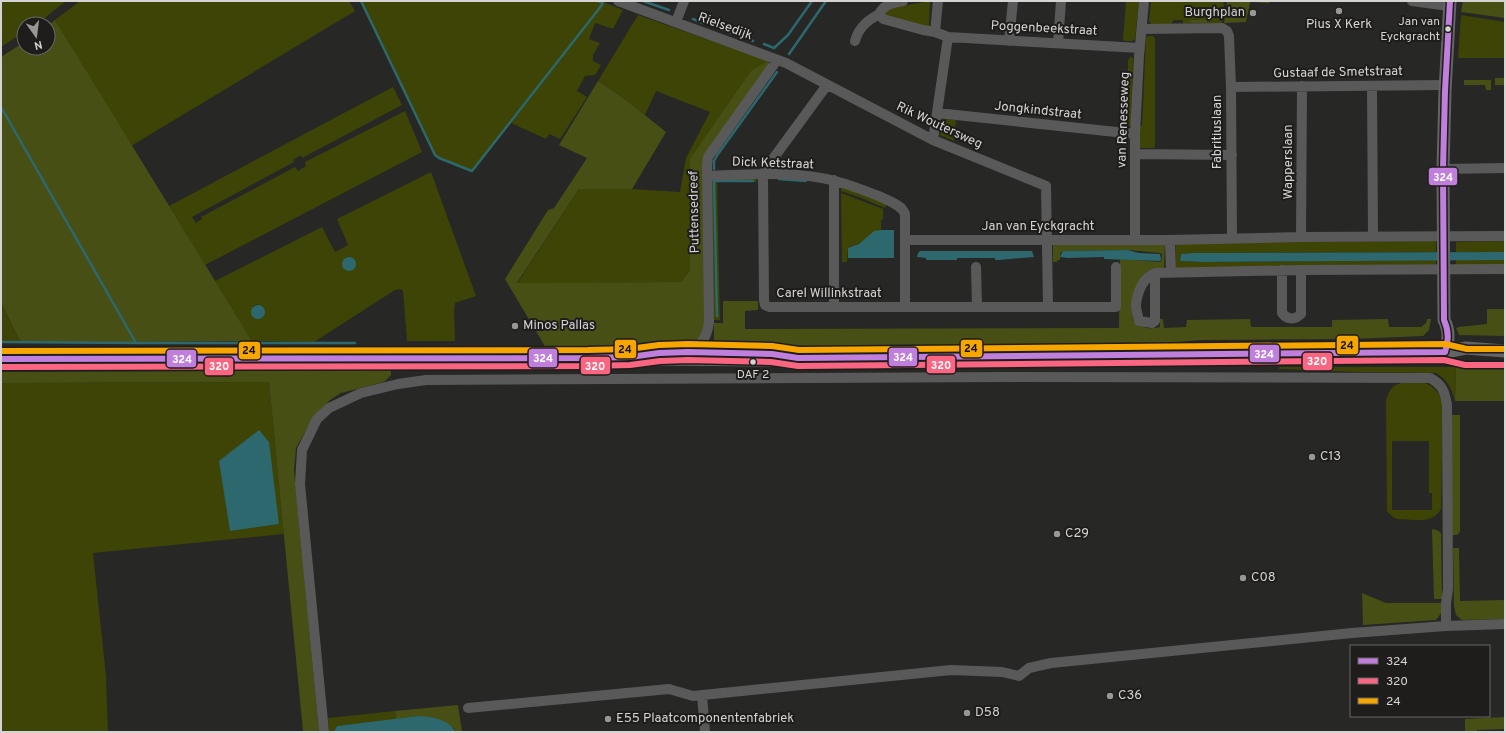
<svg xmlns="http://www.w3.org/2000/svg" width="1506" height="733" font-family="Overpass,sans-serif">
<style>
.green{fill:#3d4405;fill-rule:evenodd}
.forest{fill:#474f15}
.water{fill:#2c686d}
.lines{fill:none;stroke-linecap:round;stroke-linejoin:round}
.stream{stroke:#2c686d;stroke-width:2.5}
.minor{stroke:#5a5959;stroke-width:10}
.major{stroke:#656464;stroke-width:13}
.bus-1-casing{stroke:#1f1d1b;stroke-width:9}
.bus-2-casing{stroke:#1f1d1b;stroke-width:9}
.bus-3-casing{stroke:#1f1d1b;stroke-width:9}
.bus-1{stroke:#c07fdc;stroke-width:6}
.bus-2{stroke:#fa6682;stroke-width:6}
.bus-3{stroke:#f7a600;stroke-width:6}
.poi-dot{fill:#989796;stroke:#1f1d1b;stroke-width:1.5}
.bus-dot{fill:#d5d4d3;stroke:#1f1d1b;stroke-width:1.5}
.labels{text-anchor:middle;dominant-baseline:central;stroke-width:4;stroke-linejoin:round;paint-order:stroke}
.bus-label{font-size:12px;fill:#d5d4d3;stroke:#1f1d1b;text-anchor:end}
.poi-label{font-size:13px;fill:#d5d4d3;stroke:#1f1d1b;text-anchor:start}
.street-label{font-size:13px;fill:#d5d4d3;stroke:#1f1d1b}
.line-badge{stroke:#1f1d1b;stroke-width:1.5}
.badge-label{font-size:11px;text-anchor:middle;font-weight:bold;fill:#fff}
.pale-badge-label{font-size:11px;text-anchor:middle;font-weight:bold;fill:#111}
</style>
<rect width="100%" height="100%" fill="#272726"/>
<path class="green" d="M 1,1 L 66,1 L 37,24 L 24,24 L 24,32 L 1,47 Z
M 80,1 L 349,1 L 355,11 L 131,146 L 55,20 Z
M 360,1 L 601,1 L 623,10 L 613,29 L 595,23 L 589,39 L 600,43 L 593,55 L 593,61 L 601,65 L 595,75 L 585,76 L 577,91 L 587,97 L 560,139 L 549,134 L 546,139 L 511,123 L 604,4 L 472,172 L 434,155 L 391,61 Z
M 930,1 L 929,27 L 885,15 L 885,9 Z
M 1126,1 L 1139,1 L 1135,39 L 1133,41 L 1124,41 L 1123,39 Z
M 1151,1 L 1224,1 L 1222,23 L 1207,23 L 1206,19 L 1191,20 L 1190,23 L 1183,24 L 1183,20 L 1174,20 L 1171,24 L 1151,24 L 1149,21 Z
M 638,15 L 768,61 L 690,165 L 690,270 L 681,282 L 517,284 L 579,189 L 632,189 L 680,192 L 686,158 L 710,112 L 656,91 L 645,115 L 626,100 L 598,81 Z
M 1461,15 L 1505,22 L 1505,58 L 1458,58 Z
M 1148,36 L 1153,36 L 1155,38 L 1155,146 L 1154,148 L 1140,148 L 1139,126 L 1142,126 L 1146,38 Z
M 1131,56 L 1133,59 L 1131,125 L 1128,126 L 1128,60 Z
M 393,87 L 402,105 L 302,158 L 301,155 L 293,160 L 294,162 L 192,217 L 196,223 L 202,219 L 201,217 L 295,167 L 298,171 L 306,166 L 305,162 L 405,111 L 422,152 L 205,265 L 169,206 Z
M 942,119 L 956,120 L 954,141 L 940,135 Z
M 431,172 L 476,296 L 455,303 L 454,311 L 455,341 L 407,341 L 403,291 L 401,289 L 395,290 L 314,342 L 252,341 L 215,281 L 322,227 L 335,252 L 348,245 L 337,219 ZM 258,304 L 259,319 L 254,318 L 253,306 Z
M 755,178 L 757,182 L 717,182 L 720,320 L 713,320 L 711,180 Z
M 841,186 L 887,203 L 885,208 L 859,197 L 841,191 Z
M 841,193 L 883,209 L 883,219 L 881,220 L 881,230 L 868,237 L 859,244 L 848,248 L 847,262 L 842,262 Z
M 1433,241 L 1436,242 L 1436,252 L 1193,253 L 1181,254 L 1180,260 L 1181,261 L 1203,262 L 1436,260 L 1436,266 L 1176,268 L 1176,243 Z
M 1505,241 L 1505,252 L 1456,252 L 1456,242 Z
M 1456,260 L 1505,260 L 1505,267 L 1456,265 Z
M 1,302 L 21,343 L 1,343 Z
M 1279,367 L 1456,367 L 1455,401 C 1452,389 1447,379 1436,373 L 1360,372 L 1279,369 Z
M 269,382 L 284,534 L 93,553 L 106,676 L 108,732 L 1,732 L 1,383 Z
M 1423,382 C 1435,387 1441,393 1443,407 L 1441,509 C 1433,525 1413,519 1397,519 L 1393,517 L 1387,511 L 1386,401 C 1391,379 1404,383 1423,382 ZM 1392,441 L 1429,441 L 1429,493 L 1432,493 L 1432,510 L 1392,510 Z
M 395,711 L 396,720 L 337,726 L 334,732 L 329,732 L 328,718 Z"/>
<path class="forest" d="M 1227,1 L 1270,1 L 1269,3 L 1251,2 L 1250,3 L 1246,22 L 1224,23 Z
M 1463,1 L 1505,1 L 1505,18 L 1461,12 Z
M 1207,19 L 1207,23 L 1190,23 L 1190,20 Z
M 55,20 L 252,341 L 21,343 L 1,302 L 1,57 L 24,42 L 24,48 L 48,48 L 48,26 Z
M 768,61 L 769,64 L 707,152 L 706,327 L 696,345 L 623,343 L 596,349 L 546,348 L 505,279 L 548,210 L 554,208 L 587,158 L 559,145 L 598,81 L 626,100 L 666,132 L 632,189 L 579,189 L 517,283 L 681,282 L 690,270 L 690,159 L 751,71 Z
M 1495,78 L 1505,78 L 1505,85 L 1495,85 Z
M 1464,80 L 1491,80 L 1491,90 L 1486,90 L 1485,85 L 1464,85 Z
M 1165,244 L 1164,268 L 1154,268 L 1148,271 L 1143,275 L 1132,303 L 1133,320 C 1140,328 1150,330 1160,327 L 1160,319 L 1163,319 L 1164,328 L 1186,327 L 1187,320 L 1250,319 L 1251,327 L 1332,327 L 1332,320 L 1388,319 L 1389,327 L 1421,327 L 1426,323 L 1427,319 L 1431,319 L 1429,330 L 1423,336 L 1352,339 L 1201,340 L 1120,347 L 794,348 L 714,345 L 714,323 L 723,323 L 723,301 L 758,301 L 758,310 L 745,311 L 745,329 L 1119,328 L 1120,259 L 1161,262 L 1162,254 L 1160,253 L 1129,250 L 1063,251 L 1060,253 L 1060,260 L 1057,260 L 1057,262 L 1053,262 L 1053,245 Z
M 1487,309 L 1505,309 L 1505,336 L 1459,335 L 1456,328 L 1459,327 L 1487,324 Z
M 1505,365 L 1505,401 L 1455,401 L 1456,367 Z
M 268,367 L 391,367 L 391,375 L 384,382 L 341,393 L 330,400 L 314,416 L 296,448 L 294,470 L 319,732 L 303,731 L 269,382 L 1,383 L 1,372 L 225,371 Z
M 1451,415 L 1460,415 L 1460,532 L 1457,535 L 1452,535 Z
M 1432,529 L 1437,530 L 1441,533 L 1442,599 L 1434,599 Z
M 1453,548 L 1459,548 L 1459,551 L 1460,601 L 1505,600 L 1505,619 L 1462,620 L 1456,615 L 1454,606 Z
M 1362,593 L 1386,603 L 1441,603 L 1442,612 L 1436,620 L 1363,625 Z
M 458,705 L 462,732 L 456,732 L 454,728 L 419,716 L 396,720 L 395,711 Z
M 1505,717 L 1505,729 L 1477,730 L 1477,732 L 1465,732 L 1465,719 Z"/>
<path class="water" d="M 881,230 L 894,230 L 894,258 L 848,258 L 848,248 L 859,244 L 874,231 Z
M 1128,250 L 1139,253 L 1160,254 L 1161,260 L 1160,261 L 1104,259 L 1104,257 L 1068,258 L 1060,257 L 1061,254 L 1063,251 Z
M 920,251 L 1032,251 L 1034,257 L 999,260 L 995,260 L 995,258 L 957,258 L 957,260 L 926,260 L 926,258 L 917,257 L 918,253 Z
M 1505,252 L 1505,260 L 1203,262 L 1181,261 L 1180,260 L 1181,254 L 1193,253 Z
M342 264a7 7 0 1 1 14 0a7 7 0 1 1-14 0Z
M251 312a7 7 0 1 1 14 0a7 7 0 1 1-14 0Z
M 259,430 L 269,442 L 279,524 L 230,531 L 219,461 Z
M 419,716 C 433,717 448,719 456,732 L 334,732 L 337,726 Z"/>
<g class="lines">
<path class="stream" d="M 361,1 L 435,155 L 439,158 L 472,171 L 598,10 L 603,3 L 598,1
M 643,1 L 669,10
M 693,19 L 703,23
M 719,28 L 732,33
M 741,36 L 753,41
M 764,44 L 774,48 L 788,35 L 812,1
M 789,54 L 826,1
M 1,107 L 136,343 L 1,342
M 714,169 L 714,161 L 718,154 L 777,72
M 779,179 L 806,181
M 717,316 L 714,181 L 753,181
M 136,343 L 355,343
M 1496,365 L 1505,365"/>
<path class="minor" d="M 618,1 L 786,63 L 933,140 L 1046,186 L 1048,306
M 903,1 C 894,3 884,4 879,14 L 883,19 L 923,30 L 935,32
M 1412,1 L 1449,6
M 676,22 L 684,1
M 1142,29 L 1222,28 L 1227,31 L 1229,36 L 1231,87 L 1232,239
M 948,37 L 1140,48
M 855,41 C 859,27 867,21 879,14
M 1009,41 L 1013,1
M 1058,43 L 1061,1
M 827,85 L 767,167 L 763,175 L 764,300 L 765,305 L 770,307 L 1116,307 L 1116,267
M 1372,86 L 1373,237
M 1231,87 L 1445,85
M 937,113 L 1135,134
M 933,140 L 948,37 L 935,32 L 938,1
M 1136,154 L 1232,155
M 1443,169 L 1505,168
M 707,176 C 749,175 794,170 835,181 C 851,185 866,191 881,197 C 889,201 902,205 905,214 L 905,307
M 834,180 L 834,307
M 1301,237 L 1302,86
M 906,240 L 1170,240 L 1301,237 L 1505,236
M 1135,240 L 1135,134 L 1139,56 L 1144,1
M 1170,240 L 1171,271
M 976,267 L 977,306
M 1282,270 L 1282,313 C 1287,320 1295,320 1301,314 L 1301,270
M 1155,273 L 1301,270 L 1505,269
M 1155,273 L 1155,321 L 1152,323 L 1139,321 C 1138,316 1136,310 1136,305 C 1137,293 1143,277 1155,273 Z
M 688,352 C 702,345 707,337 709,322 L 707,166 L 708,157 L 777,60
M 702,695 L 705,732
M 468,708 L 669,689 L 693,696 L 951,670 L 1002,672 L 1019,676 L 1029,668 L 1051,663 L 1352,633 L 1446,626 L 1505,624
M 324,732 L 300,484 L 302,450 L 317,419 L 329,408 L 361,393 L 398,384 L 426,380 L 1009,377 L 1430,378 C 1442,384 1445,392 1447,405 L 1448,589 L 1446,603 L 1446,626"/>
<path class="major" d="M 1445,352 C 1449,341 1450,331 1444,320 L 1443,169 L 1445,91 L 1450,1
M 1,359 L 630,357 L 659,359 L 772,360 L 798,358 L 1414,353 L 1445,352 L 1466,348 L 1505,351"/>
<defs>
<path id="bus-1" d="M 1445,352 C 1449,341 1449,331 1444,320 L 1443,169 L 1445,91 L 1450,1
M 1,359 L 588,358 L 630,357 L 659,353 L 688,352 L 772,354 L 798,358 L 1445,352"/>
<path id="bus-2" d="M 1,367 L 588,366 L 630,365 L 660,361 L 688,360 L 771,362 L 798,366 L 1444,360 L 1465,365 L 1505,365"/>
<path id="bus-3" d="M 1,351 L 588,350 L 629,349 L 659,345 L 688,344 L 772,346 L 799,350 L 1445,344 L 1467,349 L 1505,349"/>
</defs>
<use href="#bus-1" class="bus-1-casing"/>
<use href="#bus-2" class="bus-2-casing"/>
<use href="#bus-3" class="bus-3-casing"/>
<use href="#bus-1" class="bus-1"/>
<use href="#bus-2" class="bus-2"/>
<use href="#bus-3" class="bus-3"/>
</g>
<g class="poi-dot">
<circle cx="1339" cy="11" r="4"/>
<circle cx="1253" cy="13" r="4"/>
<circle cx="515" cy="326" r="4"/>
<circle cx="1312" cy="457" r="4"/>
<circle cx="1057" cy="534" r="4"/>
<circle cx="1243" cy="578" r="4"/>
<circle cx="1110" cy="696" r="4"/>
<circle cx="967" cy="713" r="4"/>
<circle cx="608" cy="719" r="4"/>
</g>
<g class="bus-dot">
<circle cx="1448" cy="29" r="3.5"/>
<circle cx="753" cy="362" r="3.5"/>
</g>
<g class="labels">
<g class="bus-label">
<text x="1440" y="22">Jan van<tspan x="1440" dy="15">Eyckgracht</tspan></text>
<text x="753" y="375" text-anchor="middle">DAF 2</text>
</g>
<g class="poi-label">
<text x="1245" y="13" text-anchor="end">Burghplan</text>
<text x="1339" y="25" text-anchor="middle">Pius X Kerk</text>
<text x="523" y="326">Minos Pallas</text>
<text x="1320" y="457">C13</text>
<text x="1065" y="534">C29</text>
<text x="1251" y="578">C08</text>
<text x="1118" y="696">C36</text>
<text x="975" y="713">D58</text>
<text x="616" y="719">E55 Plaatcomponentenfabriek</text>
</g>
<g class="street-label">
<text transform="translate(725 27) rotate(20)">Rielsedijk</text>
<text transform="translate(1044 29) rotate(3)">Poggenbeekstraat</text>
<text transform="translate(1338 73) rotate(-1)">Gustaaf de Smetstraat</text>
<text transform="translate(1038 111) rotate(6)">Jongkindstraat</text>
<text transform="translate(1124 120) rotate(-88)">van Renesseweg</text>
<text transform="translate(939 126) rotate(25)">Rik Woutersweg</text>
<text transform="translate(1218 132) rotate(-90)">Fabritiuslaan</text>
<text transform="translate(1289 162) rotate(-90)">Wapperslaan</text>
<text transform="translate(773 164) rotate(2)">Dick Ketstraat</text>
<text transform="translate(695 212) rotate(-91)">Puttensedreef</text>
<text x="1038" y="227">Jan van Eyckgracht</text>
<text x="829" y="294">Carel Willinkstraat</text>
</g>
</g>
<g class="line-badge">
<rect x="1428" y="167" width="30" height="19" rx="4" fill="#c07fdc"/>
<rect x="1336" y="335" width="23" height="20" rx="4" fill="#f7a600"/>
<rect x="960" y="339" width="23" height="19" rx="4" fill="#f7a600"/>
<rect x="614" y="339" width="23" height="20" rx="4" fill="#f7a600"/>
<rect x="238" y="341" width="23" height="19" rx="4" fill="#f7a600"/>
<rect x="1249" y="344" width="31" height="19" rx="4" fill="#c07fdc"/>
<rect x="888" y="347" width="30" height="20" rx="4" fill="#c07fdc"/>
<rect x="528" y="348" width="30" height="20" rx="4" fill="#c07fdc"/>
<rect x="166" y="349" width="31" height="19" rx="4" fill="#c07fdc"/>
<rect x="1302" y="352" width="31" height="19" rx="4" fill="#fa6682"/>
<rect x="926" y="355" width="30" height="19" rx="4" fill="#fa6682"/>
<rect x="580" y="356" width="31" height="19" rx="4" fill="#fa6682"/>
<rect x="204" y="357" width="30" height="19" rx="4" fill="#fa6682"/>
</g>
<g class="badge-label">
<text x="1443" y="181">324</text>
<text x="1264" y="358">324</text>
<text x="903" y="361">324</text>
<text x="543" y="362">324</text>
<text x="182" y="363">324</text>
<text x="1317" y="365">320</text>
<text x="941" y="369">320</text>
<text x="595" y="370">320</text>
<text x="219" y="370">320</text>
</g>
<g class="pale-badge-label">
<text x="1347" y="349">24</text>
<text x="971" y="352">24</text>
<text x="625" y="353">24</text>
<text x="249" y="354">24</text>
</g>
<rect width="1506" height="733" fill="none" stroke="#d5d4d3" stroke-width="4"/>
<rect x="1350" y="645" width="140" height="72" fill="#1f1d1b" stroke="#686665"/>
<rect x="1358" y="658" width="20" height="6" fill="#c07fdc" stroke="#686665"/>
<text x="1386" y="665" font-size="12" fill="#d5d4d3">324</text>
<rect x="1358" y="678" width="20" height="6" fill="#fa6682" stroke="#686665"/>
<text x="1386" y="685" font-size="12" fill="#d5d4d3">320</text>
<rect x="1358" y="698" width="20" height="6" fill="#f7a600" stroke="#686665"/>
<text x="1386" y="705" font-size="12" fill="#d5d4d3">24</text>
<g transform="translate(36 36) rotate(166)"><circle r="19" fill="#1f1d1b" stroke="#686665"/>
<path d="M0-3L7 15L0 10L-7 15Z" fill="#989796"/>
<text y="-6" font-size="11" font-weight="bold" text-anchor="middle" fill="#d5d4d3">N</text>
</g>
</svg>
